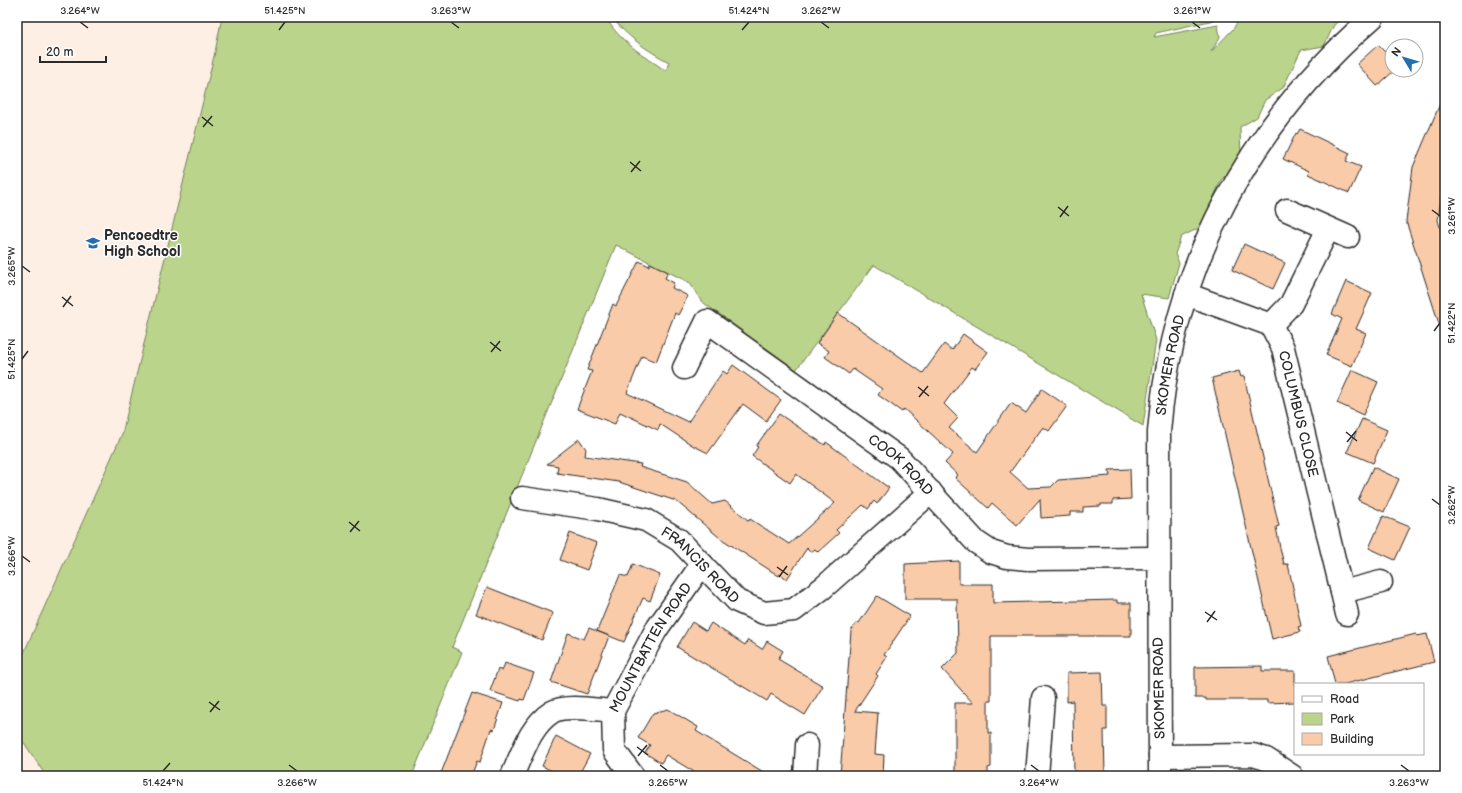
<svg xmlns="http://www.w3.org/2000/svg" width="1462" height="793" font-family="'Balsamiq Sans',sans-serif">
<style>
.built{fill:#feefe5}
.green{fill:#bbd48b;stroke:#73805b}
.building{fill:#facba9;stroke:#2b2b2b}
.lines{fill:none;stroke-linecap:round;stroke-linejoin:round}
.minor-casing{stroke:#2b2b2b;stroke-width:25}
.minor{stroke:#fff;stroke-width:22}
.ticks{fill:none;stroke:#2b2b2b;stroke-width:1.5}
.labels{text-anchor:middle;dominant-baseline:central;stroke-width:3;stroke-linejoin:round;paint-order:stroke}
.poi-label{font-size:14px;font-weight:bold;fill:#2b2b2b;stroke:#fff;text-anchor:start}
.street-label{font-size:14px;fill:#2b2b2b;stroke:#fff}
.neatline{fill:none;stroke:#2b2b2b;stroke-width:1.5}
.ticks-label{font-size:10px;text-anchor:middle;fill:#2b2b2b}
</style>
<rect width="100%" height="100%" fill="#fff"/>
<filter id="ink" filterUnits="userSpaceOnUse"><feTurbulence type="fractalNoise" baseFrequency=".025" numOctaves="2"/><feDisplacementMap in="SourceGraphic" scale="8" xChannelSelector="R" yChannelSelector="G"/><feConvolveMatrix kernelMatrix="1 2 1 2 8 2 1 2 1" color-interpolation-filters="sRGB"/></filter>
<g filter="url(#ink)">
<path class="built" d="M 17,17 L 222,17 L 215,52 L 122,434 L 17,668 Z
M 17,732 L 46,776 L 17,776 Z"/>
<path class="green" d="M 222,17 L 606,17 C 618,41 645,56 666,71 L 669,62 C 646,50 628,37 611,17 L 1219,17 L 1210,21 L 1156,33 L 1154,37 L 1218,25 L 1220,37 L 1211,52 L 1234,28 L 1237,22 L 1244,17 L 1344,17 L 1334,25 L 1324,46 L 1301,50 L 1283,88 L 1265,100 L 1257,117 L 1240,127 L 1241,160 L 1221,180 L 1201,227 L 1181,237 L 1175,254 L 1179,263 L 1169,298 L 1141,294 L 1156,340 L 1143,426 L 874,265 L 796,370 L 701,301 L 690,283 L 616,245 L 452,647 L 462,652 L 412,776 L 46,776 L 17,732 L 17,668 L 122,434 L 215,52 Z"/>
<path class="building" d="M 1378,45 L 1385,52 L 1387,50 L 1392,56 L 1392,70 L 1395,70 L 1377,86 L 1357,64 Z
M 1445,92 L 1445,169 L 1438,220 L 1445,244 L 1445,329 L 1441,330 L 1406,221 L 1413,167 Z
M 1300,129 L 1350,153 L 1346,161 L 1361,167 L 1349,193 L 1308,174 L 1309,171 L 1283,159 L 1296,133 L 1297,134 Z
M 1244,244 L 1285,263 L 1273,289 L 1232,270 Z
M 639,261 L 649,266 L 650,263 L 668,272 L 665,278 L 674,283 L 672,288 L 688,296 L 678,315 L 675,313 L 656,362 L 642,356 L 627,393 L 688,422 L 723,371 L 727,374 L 733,365 L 781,400 L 766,421 L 743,404 L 708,453 L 692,445 L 660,424 L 658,430 L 620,412 L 615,424 L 577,409 L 592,371 L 587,370 L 613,304 L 616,306 Z
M 1346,281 L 1372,293 L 1356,329 L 1366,333 L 1352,366 L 1326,355 L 1342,319 L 1332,314 Z
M 838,313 L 923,373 L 944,344 L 952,350 L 963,334 L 988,352 L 975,369 L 972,367 L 944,404 L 958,418 L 949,428 L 977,452 L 1011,403 L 1026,413 L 1042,389 L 1067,406 L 1049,431 L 1043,427 L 1010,472 L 1028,488 L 1051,487 L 1058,480 L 1110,476 L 1109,470 L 1130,469 L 1131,499 L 1113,500 L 1113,504 L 1101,504 L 1101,506 L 1083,507 L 1083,512 L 1070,512 L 1070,516 L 1041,518 L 1040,499 L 1017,525 L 992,503 L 988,508 L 955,478 L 958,475 L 945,463 L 953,454 L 904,409 L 902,412 L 878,395 L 882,389 L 853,369 L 849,374 L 825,357 L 829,351 L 817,343 Z
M 1352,370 L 1378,382 L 1363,415 L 1337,403 Z
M 1239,371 L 1241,377 L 1244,376 L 1279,526 L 1276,527 L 1280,548 L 1284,564 L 1288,564 L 1301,626 L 1298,627 L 1300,632 L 1272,639 L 1212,378 Z
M 779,414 L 825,445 L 826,442 L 889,488 L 877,504 L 874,501 L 868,509 L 863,505 L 836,530 L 839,533 L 818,552 L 815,549 L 811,552 L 807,548 L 787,579 L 780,574 L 779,576 L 720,538 L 676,501 L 619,482 L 557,473 L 558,466 L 547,464 L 579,439 L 586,449 L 585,456 L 641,464 L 640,467 L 687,482 L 712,504 L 725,501 L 749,521 L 750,519 L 789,544 L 835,503 L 796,474 L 790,483 L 752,456 L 758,447 L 756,446 Z
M 1362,419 L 1387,430 L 1373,463 L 1347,452 Z
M 1373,467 L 1399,479 L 1384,512 L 1358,500 Z
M 1383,516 L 1410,527 L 1395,560 L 1369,548 Z
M 570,533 L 597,543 L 587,570 L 560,560 Z
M 959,561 L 959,584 L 993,584 L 993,603 L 1117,600 L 1117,603 L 1131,603 L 1131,636 L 991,636 L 991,701 L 988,701 L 988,733 L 991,733 L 991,767 L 988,768 L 988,776 L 955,776 L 955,703 L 973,703 L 942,669 L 958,653 L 957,599 L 905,599 L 905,564 Z
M 633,564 L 660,575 L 650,601 L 643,598 L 624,642 L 597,631 L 620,575 L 628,577 Z
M 487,587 L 553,613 L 542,640 L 476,614 Z
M 877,596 L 910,616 L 884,655 L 887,657 L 876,674 L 878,676 L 855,711 L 878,713 L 875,754 L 884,755 L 883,776 L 840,776 L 851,631 L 857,622 L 859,623 Z
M 692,622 L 706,631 L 711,623 L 745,645 L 748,640 L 762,649 L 767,641 L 783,651 L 778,659 L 823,686 L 805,715 L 771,694 L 767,701 L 677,647 Z
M 589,628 L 609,636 L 587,694 L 551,682 L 568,633 L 584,639 Z
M 1416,634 L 1417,636 L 1427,634 L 1434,662 L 1345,684 L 1335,684 L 1328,656 Z
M 505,663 L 534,673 L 524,700 L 521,699 L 520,701 L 490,691 L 498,669 L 502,671 Z
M 1262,666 L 1262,671 L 1295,671 L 1295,702 L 1267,703 L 1267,700 L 1206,700 L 1206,698 L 1195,698 L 1195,667 Z
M 1102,672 L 1103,706 L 1107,706 L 1107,730 L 1104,730 L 1105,776 L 1074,776 L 1073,701 L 1067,702 L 1067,673 Z
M 472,693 L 503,703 L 494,730 L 491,729 L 480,762 L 477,761 L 471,776 L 440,776 Z
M 668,709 L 698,727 L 696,731 L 770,776 L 701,776 L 666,755 L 661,763 L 645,753 L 650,745 L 638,738 L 653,713 Z
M 556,736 L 590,754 L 578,776 L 562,776 L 542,766 Z"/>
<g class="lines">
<defs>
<g id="minor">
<path d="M 1287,210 L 1348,237"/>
<path id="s1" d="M 1186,294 L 1271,325 L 1283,348 L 1342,592"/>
<path d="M 1271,325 L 1291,304 L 1328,229"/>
<path id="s2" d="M 684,368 L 707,321 L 899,458 L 976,542 L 991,552 L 1007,557 L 1028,559 L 1158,558"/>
<path id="s3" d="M 522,498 L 598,509 L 646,520 L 679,540 L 737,601 L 764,613 L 794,610 L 824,587 L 931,492"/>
<path d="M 1347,614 L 1342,592 L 1381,582"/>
<path d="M 1160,756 L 1253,755 L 1266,759 L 1292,776"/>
<path d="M 512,776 C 522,754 530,726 552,712 C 565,704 598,710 613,711"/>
<path id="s4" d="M 633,776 L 614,750 L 613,711 L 656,630 L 702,564"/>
<path d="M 805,776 L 807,745"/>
<path d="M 1037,776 L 1043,698"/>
<path id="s5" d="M 1160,776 L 1159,432 C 1172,267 1249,125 1373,17"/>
</g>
</defs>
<use href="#minor" class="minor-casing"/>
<use href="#minor" class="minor"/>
</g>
</g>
<path class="ticks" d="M 80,22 L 88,28M 451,22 L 459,28M 821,22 L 829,28M 1192,22 L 1200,28M 279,30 L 285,22M 742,30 L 749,22M 202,117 L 213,126M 203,127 L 212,116M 630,162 L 641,171M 631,172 L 640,161M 1058,207 L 1069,216M 1432,210 L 1440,216M 1060,217 L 1068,206M 22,266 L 30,272M 62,297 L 73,306M 63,307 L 71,296M 1434,331 L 1440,323M 490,342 L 501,351M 491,352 L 500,341M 22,359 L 28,351M 918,387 L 929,396M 919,397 L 928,386M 1346,432 L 1357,441M 1347,442 L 1356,431M 1432,499 L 1440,505M 349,522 L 360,531M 350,532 L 359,521M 22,556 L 30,562M 777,567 L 788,575M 779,577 L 787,566M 1205,612 L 1217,620M 1207,622 L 1215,611M 209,702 L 220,710M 210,712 L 219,701M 637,747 L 648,755M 638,756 L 647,745M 289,765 L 297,771M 660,765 L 668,771M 1031,765 L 1039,771M 1401,765 L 1409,771M 163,771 L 170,763"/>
<defs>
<symbol id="school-bare" viewBox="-9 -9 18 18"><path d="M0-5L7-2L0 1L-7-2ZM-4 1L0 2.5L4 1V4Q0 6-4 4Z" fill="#1f6fb2" stroke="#fff" stroke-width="2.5" paint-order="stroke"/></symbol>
</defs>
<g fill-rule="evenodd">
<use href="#school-bare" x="83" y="233" width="20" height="20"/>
</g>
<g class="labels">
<g class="poi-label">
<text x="104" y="235">Pencoedtre<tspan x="104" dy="16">High School</tspan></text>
</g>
<g class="street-label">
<text stroke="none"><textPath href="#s5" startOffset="412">SKOMER ROAD</textPath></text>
<text stroke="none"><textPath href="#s1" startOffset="184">COLUMBUS CLOSE</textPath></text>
<text stroke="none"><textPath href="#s2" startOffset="294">COOK ROAD</textPath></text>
<text stroke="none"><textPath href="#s3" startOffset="197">FRANCIS ROAD</textPath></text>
<text stroke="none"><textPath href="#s4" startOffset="145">MOUNTBATTEN ROAD</textPath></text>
<text transform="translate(1159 688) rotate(-91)">SKOMER ROAD</text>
</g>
</g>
<rect width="1462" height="793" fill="none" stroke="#fff" stroke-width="44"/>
<rect x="1294" y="683" width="130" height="72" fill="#ffffff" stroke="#aaaaaa"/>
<rect x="1302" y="696" width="20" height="6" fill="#ffffff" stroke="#aaaaaa"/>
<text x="1330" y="703" font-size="12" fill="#2b2b2b">Road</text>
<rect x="1302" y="713" width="20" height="12" fill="#bbd48b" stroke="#aaaaaa"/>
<text x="1330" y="723" font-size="12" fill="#2b2b2b">Park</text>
<rect x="1302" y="733" width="20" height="12" fill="#facba9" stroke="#aaaaaa"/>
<text x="1330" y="743" font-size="12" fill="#2b2b2b">Building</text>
<g transform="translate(1404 58) rotate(308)"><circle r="19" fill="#ffffff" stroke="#aaaaaa"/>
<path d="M0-3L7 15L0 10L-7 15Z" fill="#1f6fb2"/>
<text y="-6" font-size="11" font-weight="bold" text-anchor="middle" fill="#2b2b2b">N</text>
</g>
<path d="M40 56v6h66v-6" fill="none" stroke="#2b2b2b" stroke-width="2"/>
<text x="46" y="56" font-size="12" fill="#2b2b2b" stroke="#ffffff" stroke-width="3" paint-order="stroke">20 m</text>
<rect x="22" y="22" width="1418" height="749" class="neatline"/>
<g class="ticks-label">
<text x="80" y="14">3.264°W</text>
<text x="285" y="14">51.425°N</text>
<text x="451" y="14">3.263°W</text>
<text x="749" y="14">51.424°N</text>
<text x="821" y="14">3.262°W</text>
<text x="1192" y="14">3.261°W</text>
<text transform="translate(1451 216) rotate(-90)" y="4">3.261°W</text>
<text transform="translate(11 266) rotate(-90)" y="4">3.265°W</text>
<text transform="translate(1451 323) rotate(-90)" y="4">51.422°N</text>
<text transform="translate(11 359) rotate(-90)" y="4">51.425°N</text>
<text transform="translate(1451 505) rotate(-90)" y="4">3.262°W</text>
<text transform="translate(11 556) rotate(-90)" y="4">3.266°W</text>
<text x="163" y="786">51.424°N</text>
<text x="297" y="786">3.266°W</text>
<text x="668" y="786">3.265°W</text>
<text x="1039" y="786">3.264°W</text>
<text x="1409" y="786">3.263°W</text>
</g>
</svg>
